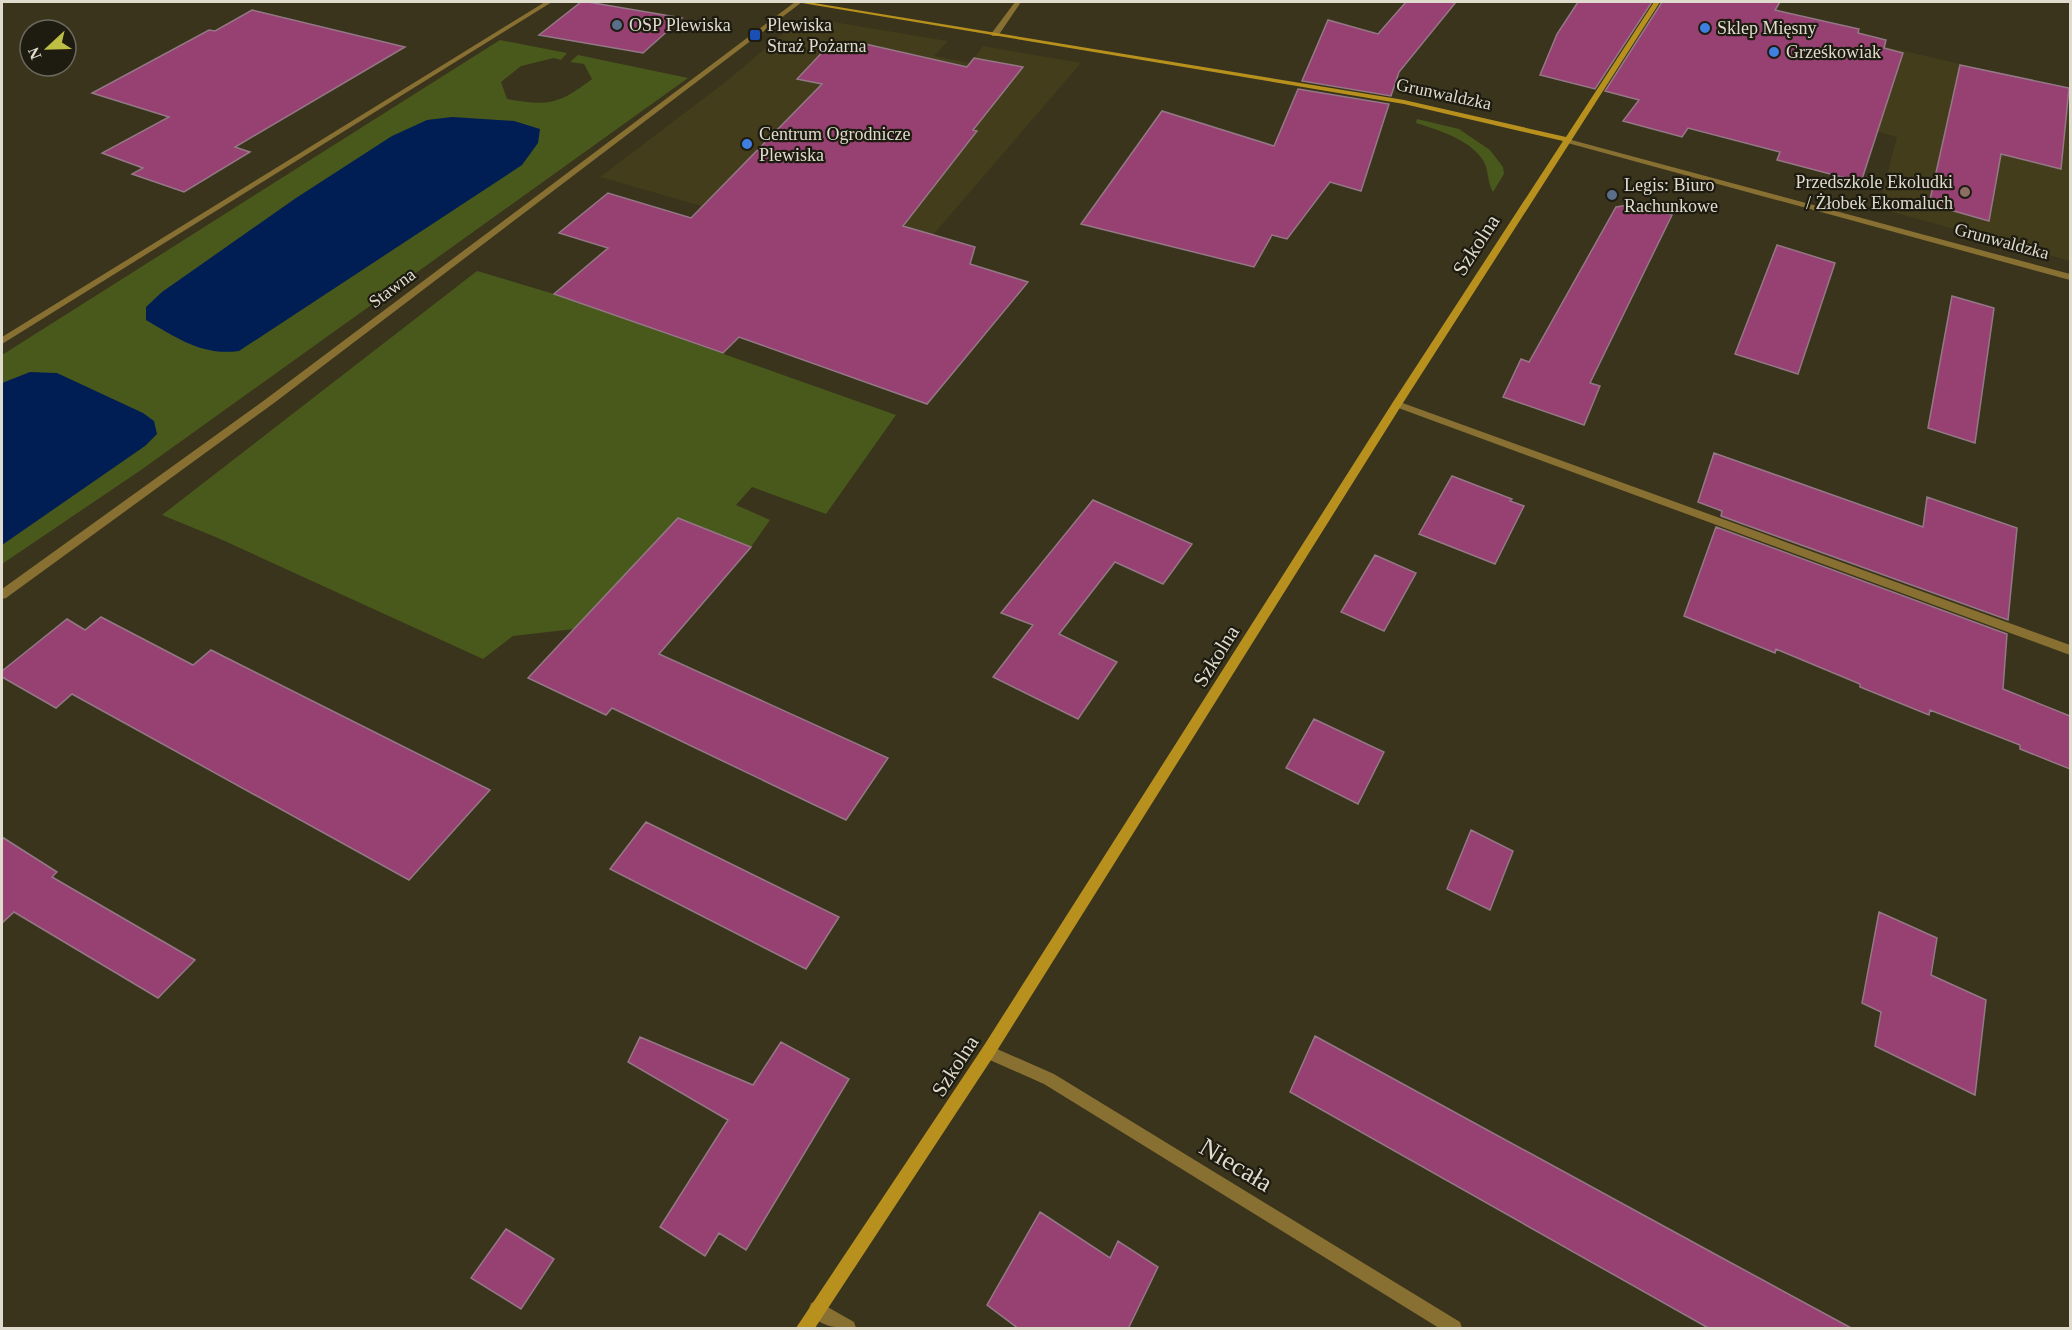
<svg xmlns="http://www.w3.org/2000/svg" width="2072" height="1330" font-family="Georgia,serif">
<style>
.built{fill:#433d1c}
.green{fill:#49591c}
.water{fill:#001e53}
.building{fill:#974173;stroke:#947886;stroke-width:1.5}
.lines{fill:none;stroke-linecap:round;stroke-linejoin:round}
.lane{fill:#887032;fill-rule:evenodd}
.street{fill:#887032;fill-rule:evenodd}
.secondary{fill:#b7901e;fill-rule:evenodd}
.service-dot{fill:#5c6f8a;stroke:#1e1b11;stroke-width:2}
.shop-dot{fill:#3f7fe0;stroke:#1e1b11;stroke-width:2}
.transit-dot{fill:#1a4fb4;stroke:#1e1b11;stroke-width:2}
.education-dot{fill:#8d6e63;stroke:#1e1b11;stroke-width:2}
.labels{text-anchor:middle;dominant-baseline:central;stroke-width:4.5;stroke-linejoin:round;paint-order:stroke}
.far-poi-label{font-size:18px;fill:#dfdcce;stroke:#1e1b11;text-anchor:start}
.far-street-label{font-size:18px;fill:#dfdcce;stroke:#1e1b11}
.street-label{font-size:21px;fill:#dfdcce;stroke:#1e1b11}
.near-street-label{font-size:26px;fill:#dfdcce;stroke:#1e1b11}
</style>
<rect width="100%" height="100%" fill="#39341b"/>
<path class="built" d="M 822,20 L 948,41 L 934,56 L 970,63 L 983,46 L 1081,63 L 933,235 L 804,196 L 715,210 L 600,177 L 728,80 L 787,30 L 802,22 Z
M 1794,26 L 2070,89 L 2070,261 L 1878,208 L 1897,137 L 1868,129 Z"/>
<path class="green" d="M 500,40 L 567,53 L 561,60 L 554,58 L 521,66 L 501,82 L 507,99 C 548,106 558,105 592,79 L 584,64 L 570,62 L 578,55 L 688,78 L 141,470 L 2,564 L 2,355 Z
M 1417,119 L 1459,129 L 1490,150 L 1503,167 L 1504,174 L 1493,192 C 1487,182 1489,170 1483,160 C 1469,139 1438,130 1416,123 Z
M 477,271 L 554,294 L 896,415 L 826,514 L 752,487 L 736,505 L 770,520 L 751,547 L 678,518 L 574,629 L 513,636 L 483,659 L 218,538 L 162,515 Z"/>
<path class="water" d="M 452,117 L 514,121 L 540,129 L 538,143 L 522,165 L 239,351 C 202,356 177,338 146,320 L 146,307 L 162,292 L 296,198 L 392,136 L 427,120 Z
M 30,372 L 57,373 L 143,413 L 154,421 L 157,434 L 145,446 L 2,545 L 2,383 Z"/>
<path class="building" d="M 581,2 L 588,2 L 682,18 L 643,53 L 539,35 Z
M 1406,2 L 1456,2 L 1399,72 L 1391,96 L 1302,81 L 1328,20 L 1378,34 Z
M 1578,2 L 1652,2 L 1595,89 L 1540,75 L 1557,34 Z
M 1662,2 L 1780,2 L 1775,10 L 1859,29 L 1858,33 L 1886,40 L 1884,48 L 1903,53 L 1861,182 L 1777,160 L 1780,152 L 1688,128 L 1682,137 L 1623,121 L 1639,100 L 1605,91 Z
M 252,10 L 405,47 L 235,147 L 250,152 L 184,192 L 132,174 L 143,168 L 102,153 L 169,117 L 92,93 L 209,30 L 215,31 Z
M 861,43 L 967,67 L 974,58 L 1023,67 L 973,130 L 977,131 L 903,226 L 975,247 L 970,264 L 1028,282 L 927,404 L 739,337 L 723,353 L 554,294 L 608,248 L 559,233 L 608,193 L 691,218 L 822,84 L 797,79 L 830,44 L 855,49 Z
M 1960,65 L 2069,88 L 2061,169 L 2001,154 L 1989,221 L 1929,204 Z
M 1298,89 L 1389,104 L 1361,191 L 1330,182 L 1287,239 L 1272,235 L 1254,267 L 1081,224 L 1162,111 L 1274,146 Z
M 1635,204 L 1672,215 L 1590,383 L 1600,386 L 1584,425 L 1503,397 L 1521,359 L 1529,362 L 1616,207 Z
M 1777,245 L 1835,263 L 1798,374 L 1735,354 Z
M 1952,296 L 1994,308 L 1975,443 L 1928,428 Z
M 1714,453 L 1923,527 L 1927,497 L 2017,528 L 2008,620 L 1721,516 L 1722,511 L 1698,502 Z
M 1452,476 L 1512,499 L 1510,501 L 1524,506 L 1495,564 L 1419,534 Z
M 1093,500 L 1192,544 L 1163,584 L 1115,562 L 1059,634 L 1117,662 L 1078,719 L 993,677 L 1033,625 L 1001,613 Z
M 678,518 L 751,547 L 659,654 L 888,758 L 846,820 L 612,708 L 606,715 L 528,678 Z
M 1716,527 L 2007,634 L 2003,689 L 2070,716 L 2070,769 L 2020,749 L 2020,745 L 1930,710 L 1929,715 L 1860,687 L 1860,684 L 1776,649 L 1775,653 L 1684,616 Z
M 1375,555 L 1416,573 L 1384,631 L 1341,612 Z
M 101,617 L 193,665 L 211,650 L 490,790 L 409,880 L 72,694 L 56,708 L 2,677 L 2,671 L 67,619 L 85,630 Z
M 1314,719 L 1384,752 L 1358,804 L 1286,768 Z
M 646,822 L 839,917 L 806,969 L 610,869 Z
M 1471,830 L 1513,851 L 1490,910 L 1447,889 Z
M 2,837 L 57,872 L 52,877 L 195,960 L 158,998 L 14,912 L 2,923 Z
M 1879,912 L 1937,938 L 1931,975 L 1986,1000 L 1975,1095 L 1875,1046 L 1881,1012 L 1862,1003 Z
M 1315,1036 L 1713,1253 L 1853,1329 L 1710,1329 L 1290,1092 Z
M 640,1037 L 753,1085 L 781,1042 L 849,1079 L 746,1250 L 719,1233 L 705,1256 L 660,1227 L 728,1120 L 628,1062 Z
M 1040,1212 L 1110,1258 L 1118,1241 L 1158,1267 L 1128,1329 L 1019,1329 L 987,1305 Z
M 506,1229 L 554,1259 L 521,1309 L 471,1278 Z"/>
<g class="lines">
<path class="lane" d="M 1015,2 L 1021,2 L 998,36 L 992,36 L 991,34 Z
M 817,1301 L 854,1322 L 856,1328 C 839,1328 816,1328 809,1309 L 811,1303 Z"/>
<path class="street" d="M 545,2 L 552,2 L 2,344 L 2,337 Z
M 795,2 L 802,2 L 274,403 L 6,598 L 2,599 L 2,589 L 266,399 Z
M 1564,138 L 2070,274 L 2070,280 L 1564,142 Z
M 1397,401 L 2070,645 L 2070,655 L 1393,406 L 1392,404 Z
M 988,1045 L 1054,1074 L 1460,1322 L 1462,1328 L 1439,1328 L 1044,1084 L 983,1057 L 981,1052 L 983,1047 Z"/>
<path class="secondary" d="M 796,2 L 808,2 L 1404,100 L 1566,137 L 1654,2 L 1660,2 L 1401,406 L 993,1057 L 815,1328 L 796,1328 L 983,1047 L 1393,402 L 1563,141 L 1404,104 Z"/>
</g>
<g class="service-dot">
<circle cx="617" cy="25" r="6"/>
<circle cx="1612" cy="195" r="6"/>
</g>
<g class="shop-dot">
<circle cx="1705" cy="28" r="6"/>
<circle cx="1774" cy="52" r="6"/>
<circle cx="747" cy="144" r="6"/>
</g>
<rect class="transit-dot" x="749" y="29" width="12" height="12" rx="3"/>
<circle class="education-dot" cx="1965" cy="192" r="6"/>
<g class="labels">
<g class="far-poi-label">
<text x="629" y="25">OSP Plewiska</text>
<text x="767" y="25">Plewiska<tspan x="767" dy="21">Straż Pożarna</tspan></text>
<text x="1717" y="28">Sklep Mięsny</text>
<text x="1786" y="52">Grześkowiak</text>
<text x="759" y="134">Centrum Ogrodnicze<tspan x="759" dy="21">Plewiska</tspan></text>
<text x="1953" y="182" text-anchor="end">Przedszkole Ekoludki<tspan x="1953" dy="21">/ Żłobek Ekomaluch</tspan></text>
<text x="1624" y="185">Legis: Biuro<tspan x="1624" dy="21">Rachunkowe</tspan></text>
</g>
<g class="far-street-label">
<text transform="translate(1444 94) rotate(12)">Grunwaldzka</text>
<text transform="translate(2002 241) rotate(15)">Grunwaldzka</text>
<text transform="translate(392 288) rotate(-37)">Stawna</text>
</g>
<g class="street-label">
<text transform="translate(1476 245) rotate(-57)">Szkolna</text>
<text transform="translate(1216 656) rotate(-58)">Szkolna</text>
<text transform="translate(955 1066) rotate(-57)">Szkolna</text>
</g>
<g class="near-street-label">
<text transform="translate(1236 1165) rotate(31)">Niecała</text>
</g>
</g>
<rect width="2072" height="1330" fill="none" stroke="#dfdcce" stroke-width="6"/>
<g transform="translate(48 48) rotate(248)"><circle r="28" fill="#1e1b11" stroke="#6b685d" stroke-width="1.5"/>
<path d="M0-4.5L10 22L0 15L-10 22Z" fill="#bcbf44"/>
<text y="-9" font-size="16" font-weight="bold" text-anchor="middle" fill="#dfdcce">N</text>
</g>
</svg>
